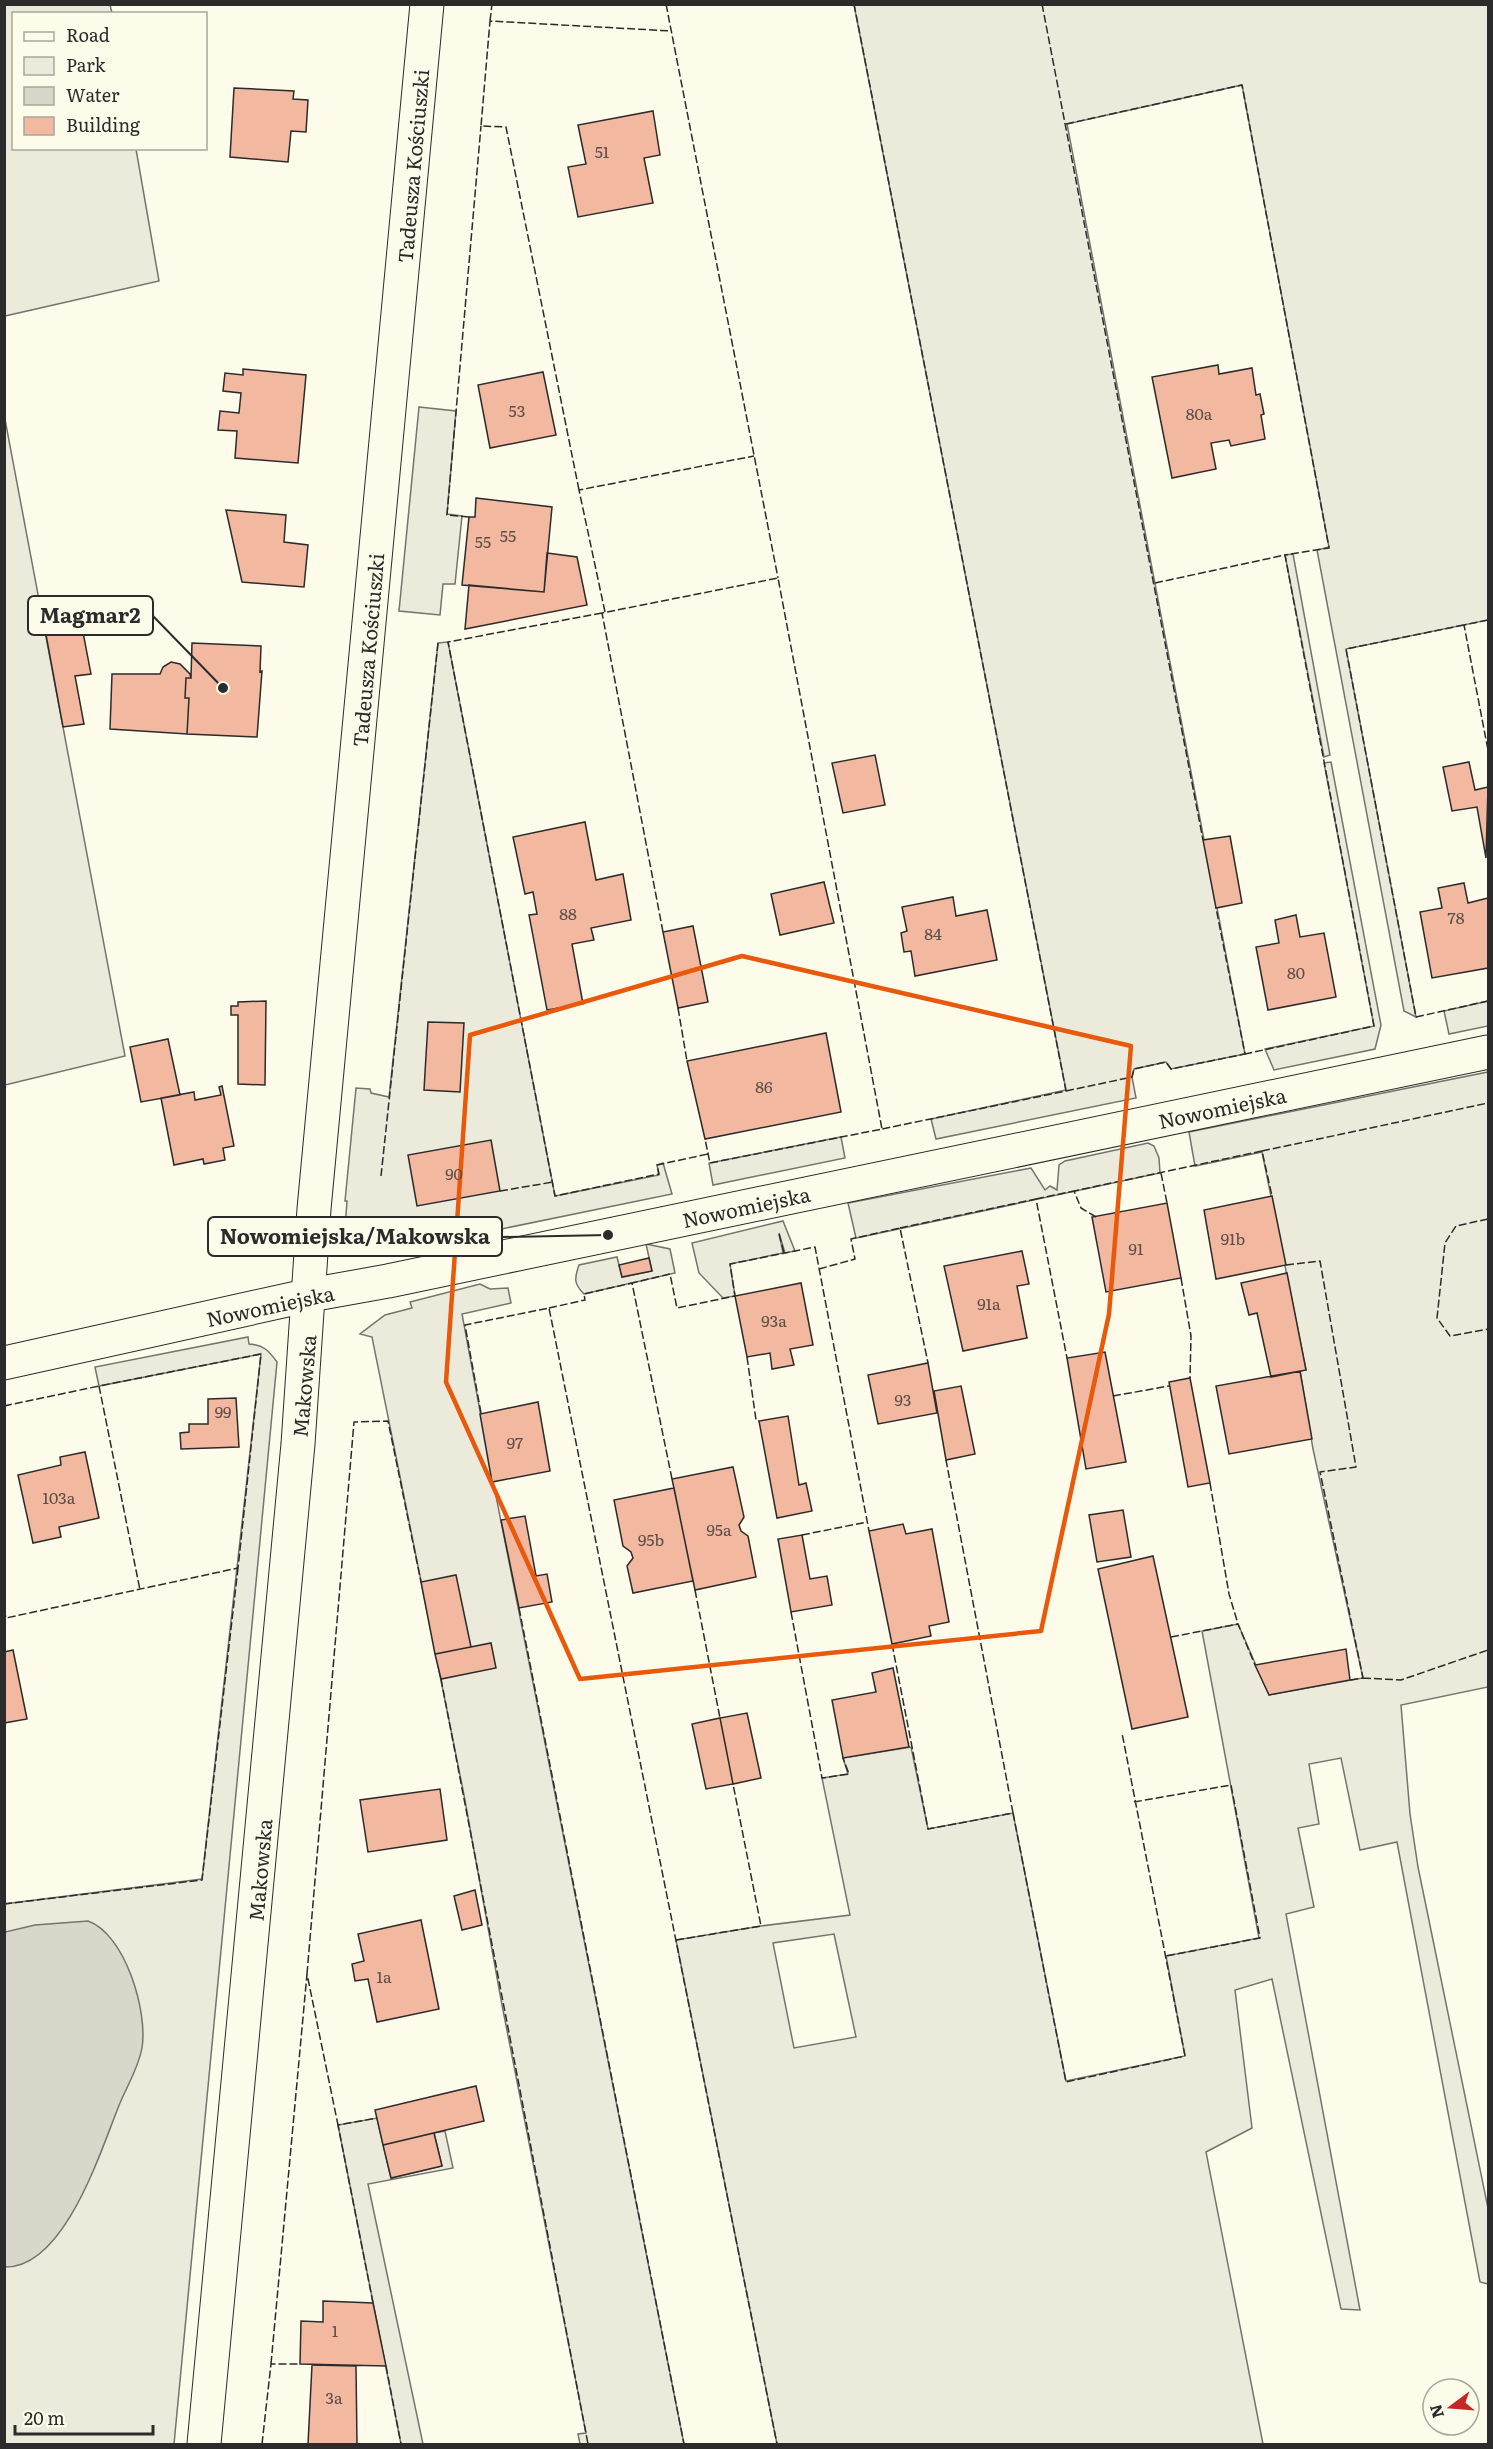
<svg xmlns="http://www.w3.org/2000/svg" width="1493" height="2449" font-family="Literata,serif">
<style>
.green{fill:#ecebdb;stroke:#74746e;stroke-width:1.5;fill-rule:evenodd}
.parking{fill:#eceadb;stroke:#74746e;stroke-width:1.5}
.water{fill:#d8d7c9;stroke:#74746e;stroke-width:1.5}
.building{fill:#f2b8a0;stroke:#2b2b2b;stroke-width:1.5}
.lines{fill:none;stroke-linecap:round;stroke-linejoin:round}
.minor-casing{stroke:#2b2b2b;stroke-width:35}
.minor{stroke:#fdfbea;stroke-width:33}
.fence{stroke:#2b2b2b;stroke-width:1.5;stroke-dasharray:8 3;stroke-linecap:butt}
.marked{fill:none;stroke:#e8590c;stroke-width:4.5;stroke-linejoin:round}
.labels{text-anchor:middle;dominant-baseline:central;stroke-width:4.5;stroke-linejoin:round;paint-order:stroke}
.number-label{font-size:16px;fill:#5d4e48}
.street-label{font-size:20px;fill:#2b2b2b;stroke:#fdfbea}
.leader{fill:none;stroke:#2b2b2b;stroke-width:2}
.callout-dot{fill:#2b2b2b;stroke:#fdfbea;stroke-width:2}
.callout{fill:#fdfbea;stroke:#2b2b2b;stroke-width:2}
.callout-label{font-size:21px;text-anchor:middle;font-weight:bold;fill:#2b2b2b}
</style>
<rect width="100%" height="100%" fill="#fdfbea"/>
<path class="green" d="M 4,5 L 110,5 L 112,13 L 14,14 L 14,148 L 136,149 L 159,281 L 5,316 Z
M 854,5 L 1488,5 L 1488,620 L 1346,649 L 1416,1017 L 1404,1011 L 1317,550 L 1329,547 L 1242,85 L 1067,124 L 1245,1054 L 1171,1069 L 1166,1062 L 1134,1069 L 1132,1077 L 1136,1098 L 936,1139 L 931,1119 L 1066,1090 Z
M 4,414 L 125,1056 L 5,1085 L 4,1085 Z
M 1293,554 L 1330,755 L 1324,757 L 1285,555 Z
M 448,642 L 555,1196 L 659,1175 L 657,1165 L 663,1163 L 672,1194 L 394,1251 L 374,1242 L 351,1243 L 345,1228 L 347,1201 L 345,1201 L 356,1088 L 370,1089 L 371,1093 L 389,1097 L 438,643 Z
M 1331,762 L 1381,1025 L 1375,1049 L 1274,1070 L 1265,1049 L 1374,1026 L 1324,763 Z
M 1488,1001 L 1488,1026 L 1449,1034 L 1444,1011 Z
M 1488,1072 L 1488,1687 L 1401,1705 L 1410,1814 L 1418,1867 L 1488,2208 L 1488,2284 L 1480,2282 L 1397,1842 L 1360,1850 L 1341,1758 L 1309,1764 L 1319,1824 L 1298,1828 L 1314,1907 L 1286,1914 L 1360,2310 L 1341,2309 L 1272,1979 L 1235,1990 L 1252,2128 L 1206,2152 L 1263,2444 L 777,2444 L 676,1940 L 761,1926 L 850,1915 L 822,1778 L 848,1774 L 843,1758 L 911,1747 L 928,1829 L 1013,1813 L 1066,2081 L 1185,2056 L 1166,1956 L 1259,1938 L 1202,1631 L 1238,1624 L 1269,1695 L 1363,1678 L 1313,1449 L 1300,1371 L 1306,1370 L 1262,1152 L 1195,1166 L 1189,1132 ZM 834,1934 L 856,2037 L 794,2048 L 773,1943 Z
M 841,1137 L 845,1158 L 713,1185 L 709,1163 Z
M 1148,1143 L 1154,1146 L 1159,1158 L 1160,1173 L 856,1238 L 848,1203 L 1031,1168 L 1045,1190 L 1050,1186 L 1057,1190 L 1059,1165 L 1065,1161 Z
M 783,1221 L 795,1251 L 785,1253 L 779,1233 L 783,1253 L 730,1264 L 735,1296 L 723,1298 L 699,1273 L 692,1243 Z
M 646,1244 L 670,1249 L 675,1273 L 584,1294 C 574,1284 574,1279 579,1265 L 617,1257 L 622,1277 L 652,1271 Z
M 480,1284 L 490,1289 L 508,1288 L 511,1303 L 462,1314 L 493,1481 L 684,2444 L 580,2444 L 578,2434 L 586,2433 L 502,2005 L 464,1795 L 372,1337 L 360,1334 L 385,1315 L 412,1308 L 410,1302 Z
M 248,1337 L 249,1344 C 264,1345 269,1351 277,1362 L 174,2444 L 5,2444 L 4,1904 L 202,1879 L 261,1354 L 99,1386 L 95,1367 Z
M 377,2118 L 391,2178 L 442,2166 L 434,2133 L 445,2131 L 453,2168 L 368,2184 L 423,2444 L 401,2444 L 338,2125 Z"/>
<path class="parking" d="M 419,407 L 456,411 L 447,514 L 462,516 L 455,584 L 443,584 L 440,615 L 399,611 Z"/>
<path class="water" d="M 88,1921 C 125,1934 148,2011 142,2048 C 138,2070 126,2087 118,2108 C 100,2153 64,2268 5,2267 L 5,1932 L 35,1925 Z"/>
<path class="building" d="M 234,88 L 294,91 L 293,99 L 308,100 L 306,132 L 291,131 L 288,162 L 230,157 Z
M 653,111 L 660,155 L 644,158 L 653,203 L 578,217 L 568,167 L 586,164 L 578,125 Z
M 1218,365 L 1219,374 L 1252,368 L 1256,395 L 1260,394 L 1264,414 L 1261,415 L 1265,439 L 1231,446 L 1229,440 L 1211,443 L 1216,469 L 1172,478 L 1152,377 Z
M 243,369 L 306,375 L 298,463 L 235,458 L 237,431 L 218,430 L 220,411 L 239,413 L 241,393 L 223,391 L 225,373 L 243,375 Z
M 543,372 L 556,435 L 490,448 L 478,385 Z
M 476,498 L 552,507 L 544,592 L 462,585 L 469,517 L 475,517 Z
M 226,510 L 286,515 L 284,542 L 308,545 L 304,587 L 242,582 Z
M 547,553 L 577,557 L 587,605 L 465,629 L 469,585 L 544,592 Z
M 78,606 L 91,674 L 75,676 L 84,724 L 63,727 L 42,613 Z
M 192,643 L 261,646 L 260,672 L 262,671 L 257,737 L 187,734 L 189,698 L 185,698 L 186,678 L 191,678 Z
M 171,662 L 180,664 L 190,674 L 191,678 L 186,678 L 185,698 L 189,698 L 187,734 L 110,729 L 112,674 L 160,674 L 163,667 Z
M 875,755 L 885,805 L 843,813 L 832,763 Z
M 1469,762 L 1475,790 L 1488,787 L 1486,858 L 1477,807 L 1452,811 L 1443,767 Z
M 585,822 L 596,880 L 623,874 L 631,920 L 591,928 L 594,940 L 572,944 L 583,1004 L 547,1010 L 529,915 L 537,914 L 533,892 L 525,894 L 513,837 Z
M 1230,836 L 1242,903 L 1216,908 L 1203,840 Z
M 824,882 L 834,923 L 780,935 L 771,894 Z
M 1464,883 L 1468,903 L 1488,898 L 1488,968 L 1432,978 L 1420,912 L 1442,908 L 1438,888 Z
M 953,897 L 956,916 L 987,910 L 997,960 L 915,976 L 911,951 L 904,952 L 901,933 L 907,931 L 902,907 Z
M 1296,915 L 1300,937 L 1324,933 L 1336,997 L 1268,1010 L 1256,947 L 1279,943 L 1275,920 Z
M 693,926 L 708,1002 L 678,1008 L 663,932 Z
M 266,1001 L 265,1085 L 238,1084 L 238,1015 L 231,1015 L 231,1006 L 238,1006 L 238,1002 Z
M 428,1022 L 464,1023 L 460,1092 L 424,1090 Z
M 826,1033 L 841,1112 L 705,1139 L 687,1061 Z
M 168,1039 L 180,1095 L 141,1102 L 130,1047 Z
M 222,1086 L 234,1146 L 223,1148 L 225,1160 L 204,1164 L 203,1159 L 174,1165 L 161,1098 L 194,1092 L 195,1100 L 221,1095 L 219,1087 Z
M 491,1140 L 500,1191 L 417,1206 L 408,1155 Z
M 1272,1196 L 1286,1265 L 1216,1279 L 1204,1210 Z
M 1167,1203 L 1181,1278 L 1106,1292 L 1092,1217 Z
M 1022,1251 L 1029,1284 L 1017,1286 L 1027,1338 L 963,1351 L 944,1266 Z
M 649,1258 L 652,1271 L 622,1277 L 619,1265 Z
M 1287,1273 L 1306,1370 L 1271,1377 L 1257,1313 L 1249,1315 L 1241,1283 Z
M 801,1283 L 813,1345 L 790,1349 L 794,1365 L 772,1369 L 770,1353 L 747,1357 L 735,1296 Z
M 1105,1352 L 1126,1462 L 1086,1469 L 1067,1358 Z
M 928,1363 L 937,1413 L 878,1424 L 868,1375 Z
M 1300,1371 L 1312,1439 L 1229,1454 L 1216,1386 Z
M 1190,1378 L 1210,1483 L 1188,1487 L 1169,1382 Z
M 961,1386 L 975,1454 L 946,1460 L 934,1391 Z
M 236,1398 L 239,1447 L 181,1449 L 180,1433 L 189,1432 L 189,1424 L 208,1424 L 208,1399 Z
M 538,1402 L 550,1471 L 492,1482 L 480,1414 Z
M 788,1416 L 799,1485 L 806,1483 L 812,1511 L 777,1518 L 759,1421 Z
M 85,1452 L 99,1518 L 59,1527 L 61,1537 L 33,1543 L 18,1475 L 61,1465 L 60,1457 Z
M 733,1467 L 744,1517 L 739,1525 L 741,1531 L 748,1536 L 756,1577 L 695,1590 L 672,1479 Z
M 674,1488 L 693,1581 L 633,1593 L 627,1566 L 633,1558 L 631,1552 L 623,1546 L 614,1500 Z
M 1123,1510 L 1131,1557 L 1097,1562 L 1089,1515 Z
M 525,1516 L 536,1576 L 547,1574 L 552,1602 L 519,1608 L 501,1520 Z
M 903,1524 L 906,1534 L 932,1529 L 949,1622 L 929,1626 L 931,1636 L 892,1644 L 869,1531 Z
M 802,1535 L 810,1579 L 827,1576 L 832,1605 L 791,1612 L 778,1539 Z
M 1153,1556 L 1188,1717 L 1132,1729 L 1098,1569 Z
M 456,1575 L 471,1647 L 435,1654 L 421,1582 Z
M 491,1643 L 496,1668 L 441,1679 L 435,1654 Z
M 1346,1649 L 1350,1680 L 1269,1695 L 1255,1665 Z
M 13,1650 L 27,1719 L 4,1723 L 4,1652 Z
M 893,1668 L 909,1747 L 843,1758 L 832,1700 L 876,1692 L 872,1673 Z
M 747,1713 L 761,1778 L 733,1784 L 720,1718 Z
M 720,1718 L 733,1784 L 706,1789 L 692,1724 Z
M 440,1789 L 447,1840 L 368,1852 L 360,1800 Z
M 475,1890 L 482,1925 L 462,1930 L 454,1896 Z
M 421,1920 L 439,2009 L 377,2022 L 368,1979 L 355,1981 L 352,1964 L 364,1961 L 358,1934 Z
M 476,2086 L 484,2121 L 383,2145 L 375,2110 Z
M 434,2133 L 442,2166 L 391,2178 L 383,2145 Z
M 323,2301 L 373,2303 L 386,2366 L 300,2364 L 301,2321 L 323,2322 Z
M 312,2365 L 356,2366 L 357,2444 L 308,2444 Z"/>
<g class="lines">
<defs>
<path id="minor" d="M 4,1363 L 310,1295 L 388,1281 L 1488,1052
M 204,2444 L 298,1444 L 314,1209 L 427,4"/>
</defs>
<use href="#minor" class="minor-casing"/>
<use href="#minor" class="minor"/>
<path class="fence" d="M 666,4 L 778,578
M 854,4 L 1066,1091 L 882,1129
M 1042,4 L 1203,840
M 490,21 L 492,4
M 1066,124 L 1242,85 L 1329,548 L 1285,555
M 579,490 L 506,127 L 481,126 L 490,21 L 671,31
M 469,517 L 447,515 L 481,126
M 1155,583 L 1285,555 L 1374,1026 L 1245,1054
M 605,612 L 579,490 L 754,456
M 602,613 L 448,642 L 555,1196 L 659,1174 L 657,1165 L 708,1154
M 1488,620 L 1464,625 L 1488,750
M 1464,625 L 1346,649 L 1416,1017 L 1488,1001
M 663,932 L 602,613 L 778,578 L 882,1129 L 710,1163 L 705,1139
M 678,1008 L 687,1061
M 1066,1091 L 1132,1077 L 1134,1069 L 1166,1062 L 1171,1069 L 1245,1054 L 1216,908
M 1262,1151 L 1488,1103
M 1161,1173 L 1167,1203
M 381,1176 L 438,643
M 500,1191 L 553,1182
M 1036,1199 L 1074,1191
M 1096,1217 L 1081,1208 L 1074,1191 L 1262,1151 L 1272,1196
M 1488,1219 L 1456,1226 L 1445,1243 L 1437,1318 L 1450,1336 L 1488,1329
M 900,1228 L 1036,1199 L 1067,1358
M 779,1234 L 784,1253
M 1286,1265 L 1320,1261 L 1356,1467 L 1320,1472 L 1363,1678 L 1350,1680
M 819,1269 L 855,1259 L 851,1239 L 900,1228 L 928,1363
M 1181,1278 L 1191,1336 L 1190,1378
M 549,1308 L 585,1300 L 584,1294 L 632,1283
M 747,1357 L 756,1420 L 759,1421
M 1113,1396 L 1169,1386
M 4,1406 L 99,1386
M 481,1413 L 465,1325 L 549,1308 L 777,2444
M 672,1479 L 632,1283 L 670,1274 L 677,1308 L 735,1296 L 730,1264 L 815,1247 L 869,1531
M 1210,1483 L 1229,1594 L 1238,1624
M 802,1535 L 867,1522
M 695,1590 L 720,1718
M 519,1608 L 684,2444
M 4,1609 L 6,1618 L 238,1568 L 261,1354 L 99,1386 L 140,1590
M 791,1612 L 822,1778 L 849,1774 L 843,1758
M 1171,1637 L 1238,1624 L 1255,1665
M 892,1644 L 928,1829 L 1013,1813 L 946,1460
M 1363,1678 L 1401,1680 L 1488,1650
M 441,1679 L 588,2444
M 1134,1802 L 1231,1785 L 1260,1938 L 1166,1956
M 1013,1813 L 1066,2082 L 1185,2056 L 1122,1733
M 4,1904 L 202,1880 L 238,1568
M 676,1940 L 761,1926 L 733,1784
M 307,1974 L 354,1422 L 388,1421 L 421,1582
M 373,2303 L 338,2125 L 377,2118
M 271,2364 L 307,1974 L 338,2125
M 386,2366 L 401,2444
M 262,2444 L 271,2364 L 300,2364"/>
</g>
<path class="marked" d="M 742,956 L 1131,1046 L 1109,1314 L 1041,1631 L 580,1679 L 446,1382 L 470,1035 Z"/>
<g class="labels">
<g class="number-label">
<text x="602" y="151">51</text>
<text x="517" y="410">53</text>
<text x="1199" y="413">80a</text>
<text x="508" y="535">55</text>
<text x="483" y="541">55</text>
<text x="568" y="913">88</text>
<text x="1456" y="917">78</text>
<text x="933" y="933">84</text>
<text x="1296" y="972">80</text>
<text x="764" y="1086">86</text>
<text x="454" y="1173">90</text>
<text x="1233" y="1238">91b</text>
<text x="1136" y="1248">91</text>
<text x="989" y="1303">91a</text>
<text x="774" y="1320">93a</text>
<text x="903" y="1399">93</text>
<text x="223" y="1411">99</text>
<text x="515" y="1442">97</text>
<text x="59" y="1497">103a</text>
<text x="719" y="1529">95a</text>
<text x="651" y="1539">95b</text>
<text x="384" y="1976">1a</text>
<text x="335" y="2330">1</text>
<text x="334" y="2397">3a</text>
</g>
<g class="street-label">
<text transform="translate(412 166) rotate(-85)">Tadeusza Kościuszki</text>
<text transform="translate(367 650) rotate(-85)">Tadeusza Kościuszki</text>
<text transform="translate(1222 1107) rotate(-12)">Nowomiejska</text>
<text transform="translate(746 1206) rotate(-12)">Nowomiejska</text>
<text transform="translate(270 1305) rotate(-12)">Nowomiejska</text>
<text transform="translate(303 1386) rotate(-85)">Makowska</text>
<text transform="translate(259 1870) rotate(-85)">Makowska</text>
</g>
</g>
<path class="leader" d="M223 688L153 616M608 1235L502 1237"/>
<g class="callout-dot">
<circle cx="223" cy="688" r="6"/>
<circle cx="608" cy="1235" r="6"/>
</g>
<g class="callout">
<rect x="28" y="596" width="125" height="39" rx="6"/>
<rect x="208" y="1217" width="294" height="39" rx="6"/>
</g>
<g class="callout-label">
<text x="90" y="623">Magmar2</text>
<text x="355" y="1244">Nowomiejska/Makowska</text>
</g>
<rect width="1493" height="2449" fill="none" stroke="#2b2b2b" stroke-width="12"/>
<rect x="12" y="12" width="195" height="138" fill="#fdfbea" stroke="#a9a89e" stroke-width="1.5"/>
<rect x="24" y="32" width="30" height="9" fill="#fdfbea" stroke="#a9a89e" stroke-width="1.5"/>
<text x="66" y="42" font-size="18" fill="#2b2b2b">Road</text>
<rect x="24" y="57" width="30" height="18" fill="#ecebdb" stroke="#a9a89e" stroke-width="1.5"/>
<text x="66" y="72" font-size="18" fill="#2b2b2b">Park</text>
<rect x="24" y="87" width="30" height="18" fill="#d8d7c9" stroke="#a9a89e" stroke-width="1.5"/>
<text x="66" y="102" font-size="18" fill="#2b2b2b">Water</text>
<rect x="24" y="117" width="30" height="18" fill="#f2b8a0" stroke="#a9a89e" stroke-width="1.5"/>
<text x="66" y="132" font-size="18" fill="#2b2b2b">Building</text>
<g transform="translate(1451 2407) rotate(254)"><circle r="28" fill="#fdfbea" stroke="#a9a89e" stroke-width="1.5"/>
<path d="M0-4.5L10 22L0 15L-10 22Z" fill="#c62828"/>
<text y="-9" font-size="16" font-weight="bold" text-anchor="middle" fill="#2b2b2b">N</text>
</g>
<path d="M15 2425v9h138v-9" fill="none" stroke="#2b2b2b" stroke-width="3"/>
<text x="24" y="2425" font-size="18" fill="#2b2b2b" stroke="#fdfbea" stroke-width="4.5" paint-order="stroke">20 m</text>
</svg>
